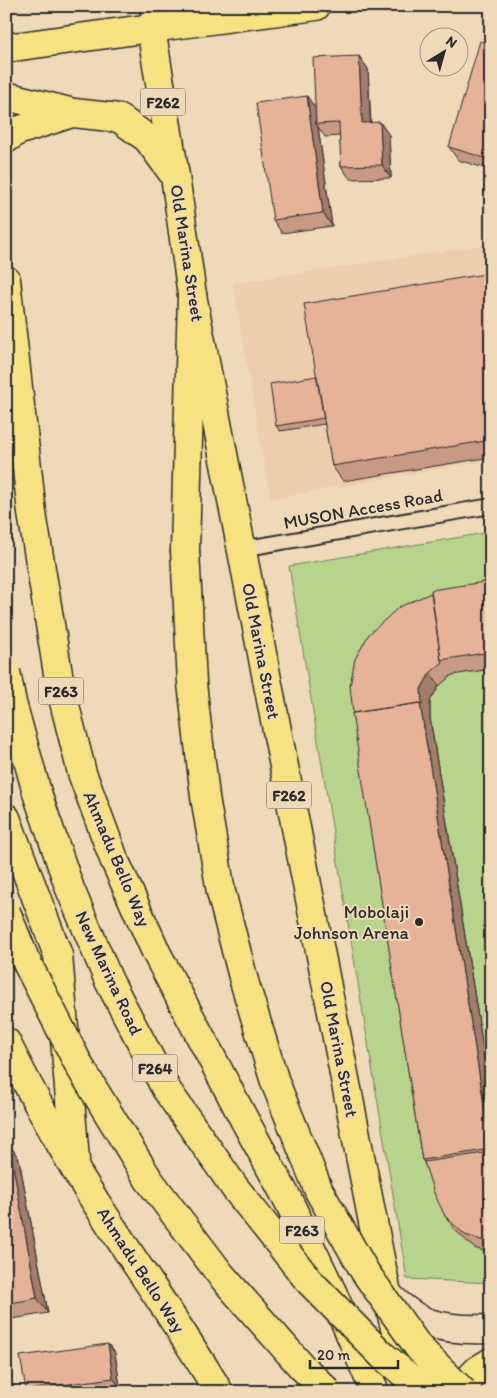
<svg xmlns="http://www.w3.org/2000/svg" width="497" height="1398" font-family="Itim,sans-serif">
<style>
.built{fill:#ecceae}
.green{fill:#b8d48c;stroke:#72805c}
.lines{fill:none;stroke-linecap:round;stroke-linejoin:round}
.lane-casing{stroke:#2b2b2b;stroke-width:18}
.secondary-casing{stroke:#2b2b2b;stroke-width:31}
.primary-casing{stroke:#2b2b2b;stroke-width:31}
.highway-casing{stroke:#2b2b2b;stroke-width:31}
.lane{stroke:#eedab8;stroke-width:14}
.secondary{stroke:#eedab8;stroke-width:28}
.primary{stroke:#f6e281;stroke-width:28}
.highway{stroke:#f6e281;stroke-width:28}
.highway-bridge-casing{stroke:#2b2b2b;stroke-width:31;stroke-linecap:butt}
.highway-bridge{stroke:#f6e281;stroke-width:28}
.wall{fill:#c69a83;stroke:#2b2b2b}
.shaded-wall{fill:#a17d6a;stroke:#2b2b2b}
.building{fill:#e6b398;stroke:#2b2b2b}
.poi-dot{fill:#2b2b2b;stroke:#eedab8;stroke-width:2}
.labels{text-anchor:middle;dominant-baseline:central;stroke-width:4;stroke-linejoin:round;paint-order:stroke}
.shield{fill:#eedab8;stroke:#666055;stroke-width:1}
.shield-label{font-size:16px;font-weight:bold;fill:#2b2b2b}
.street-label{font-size:18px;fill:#2b2b2b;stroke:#eedab8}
.poi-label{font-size:18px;fill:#2b2b2b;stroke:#eedab8;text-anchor:end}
</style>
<rect width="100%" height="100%" fill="#eedab8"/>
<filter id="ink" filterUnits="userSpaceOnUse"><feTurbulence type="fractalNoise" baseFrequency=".02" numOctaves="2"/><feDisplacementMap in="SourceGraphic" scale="10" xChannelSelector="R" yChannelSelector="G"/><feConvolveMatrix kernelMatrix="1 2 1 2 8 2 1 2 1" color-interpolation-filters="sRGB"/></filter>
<g filter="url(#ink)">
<path class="built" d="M 491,244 L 491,460 L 270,499 L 233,283 Z"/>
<path class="green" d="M 491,532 L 491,1283 L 407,1279 L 289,566 Z"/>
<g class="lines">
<defs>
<path id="lane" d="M 147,6 L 151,28
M 241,549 L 491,506"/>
<path id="secondary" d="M 387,1294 C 399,1306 413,1318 429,1323 C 448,1329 471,1330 491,1329"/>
<path id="primary" d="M 316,6 L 151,28 L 175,176 L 192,295 L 387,1294 L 409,1388
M 456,1392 L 478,1370 L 491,1362"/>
<path id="highway" d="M 6,48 L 151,28
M 6,96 L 74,113 L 119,118 L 148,139 L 175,176
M 6,139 L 17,131 L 72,113
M 6,280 L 32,513 L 60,686 L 82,773 L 114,859 L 157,954 L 245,1121 L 288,1200 L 333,1294 L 375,1392
M 185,550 L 192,295
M 6,818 L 58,955 L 75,1160
M 6,1042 C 27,1085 51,1128 75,1169 C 121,1245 174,1316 219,1392"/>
</defs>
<use href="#lane" class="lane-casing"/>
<use href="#secondary" class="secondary-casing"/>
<use href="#primary" class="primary-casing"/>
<use href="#highway" class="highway-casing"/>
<use href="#lane" class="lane"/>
<use href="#secondary" class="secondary"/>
<use href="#primary" class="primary"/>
<use href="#highway" class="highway"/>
<defs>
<path id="highway-bridge" d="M 185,550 L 192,683 L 205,797 L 221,892 L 244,981 L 275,1082 L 319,1191 L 365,1272 L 419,1348 L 463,1392
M 6,672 L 12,703 L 38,796 L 70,889 L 109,981 L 166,1089 L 235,1188 L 309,1281 L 382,1355 L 426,1392
M 6,912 L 24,957 L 80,1067 L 149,1180 L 221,1275 L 302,1367 L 328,1392"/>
</defs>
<use href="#highway-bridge" class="highway-bridge-casing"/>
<use href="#highway-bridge" class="highway-bridge"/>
</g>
<path class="wall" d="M 491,45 L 491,170 L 458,160 L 449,147 Z
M 359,56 L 368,69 L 371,123 L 389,135 L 391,178 L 350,179 L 341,166 L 340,136 L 325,137 L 318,127 L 332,226 L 282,233 L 273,220 L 316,109 Z
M 491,273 L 491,457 L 343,481 L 332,466 L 325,424 L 280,431 L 276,426 L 317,376 Z
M 491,581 L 491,669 L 452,675 L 439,686 L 430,701 L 430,718 L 491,1098 L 491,1253 L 474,1248 L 454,1229 L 445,1216 L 424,1162 L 422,1160 L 353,713 Z
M 6,1144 L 9,1144 L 19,1159 L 48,1313 L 6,1320 Z
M 108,1344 L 115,1353 L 120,1387 L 88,1392 L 27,1392 L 26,1390 Z"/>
<path class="shaded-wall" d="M 359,56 L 368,69 L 371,136 L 362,123 Z
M 307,96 L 316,109 L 316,124 L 318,127 L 332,226 L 323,213 Z
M 380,122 L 389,135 L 391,178 L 382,165 Z
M 430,673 L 439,686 L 430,701 L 430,718 L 491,1098 L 491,1149 L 420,703 L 421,689 Z
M 9,1144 L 19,1159 L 48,1313 L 37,1298 Z
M 108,1344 L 115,1353 L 120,1387 L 113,1378 Z
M 6,1365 L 7,1366 L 11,1392 L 6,1392 Z"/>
<path class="building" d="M 480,41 L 491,45 L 491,160 L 449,147 Z
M 359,56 L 362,123 L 380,122 L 382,165 L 341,166 L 339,123 L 316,124 L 313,58 Z
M 307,96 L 323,213 L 273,220 L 256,103 Z
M 491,273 L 491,440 L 332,466 L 304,304 Z
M 317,376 L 324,418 L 276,426 L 270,384 Z
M 491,581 L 491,652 L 441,660 L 431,590 Z
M 431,593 L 441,660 L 443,662 L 430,673 L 421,689 L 422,705 L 420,703 L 353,713 L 350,686 L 355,659 L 369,634 L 399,607 Z
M 420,703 L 491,1149 L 422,1160 L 352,713 Z
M 6,1144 L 9,1144 L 37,1298 L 6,1304 Z
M 491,1152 L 491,1243 L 465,1235 L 445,1216 L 434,1193 L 424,1162 Z
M 108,1344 L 113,1378 L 26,1390 L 20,1356 Z"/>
</g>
<circle class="poi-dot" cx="419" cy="922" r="5"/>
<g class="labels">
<g class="shield">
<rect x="140.5" y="88.5" width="45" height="27" rx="4"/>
<rect x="38.5" y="677.5" width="45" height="27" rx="4"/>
<rect x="266.5" y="781.5" width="45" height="27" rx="4"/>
<rect x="132.5" y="1054.5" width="45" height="27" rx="4"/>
<rect x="279.5" y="1216.5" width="45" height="27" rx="4"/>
</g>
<g class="shield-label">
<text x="163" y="102">F262</text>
<text x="61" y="691">F263</text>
<text x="289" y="795">F262</text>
<text x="155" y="1068">F264</text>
<text x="302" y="1230">F263</text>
</g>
<g class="street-label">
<text transform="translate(187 253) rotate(81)">Old Marina Street</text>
<text transform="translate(363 509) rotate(-10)">MUSON Access Road</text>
<text transform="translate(261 651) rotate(79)">Old Marina Street</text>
<text transform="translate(117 859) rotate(67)">Ahmadu Bello Way</text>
<text transform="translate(109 973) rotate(65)">New Marina Road</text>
<text transform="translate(339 1049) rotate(79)">Old Marina Street</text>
<text transform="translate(141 1270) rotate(57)">Ahmadu Bello Way</text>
</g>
<g class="poi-label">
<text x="409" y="912">Mobolaji<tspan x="409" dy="21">Johnson Arena</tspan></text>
</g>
</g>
<rect width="497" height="1398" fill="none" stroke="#eedab8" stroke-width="25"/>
<rect x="12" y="12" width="472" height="1373" fill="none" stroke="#2b2b2b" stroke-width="2" filter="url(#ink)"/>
<g transform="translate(444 52) rotate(37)"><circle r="24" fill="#eedab8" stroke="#a09480"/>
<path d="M0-4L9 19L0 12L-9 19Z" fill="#2b2b2b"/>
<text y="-8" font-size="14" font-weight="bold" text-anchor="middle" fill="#2b2b2b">N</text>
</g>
<path d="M310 1360v8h88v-8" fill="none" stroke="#2b2b2b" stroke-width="2.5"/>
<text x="317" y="1360" font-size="15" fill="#2b2b2b" stroke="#eedab8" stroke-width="4" paint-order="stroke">20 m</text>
</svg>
